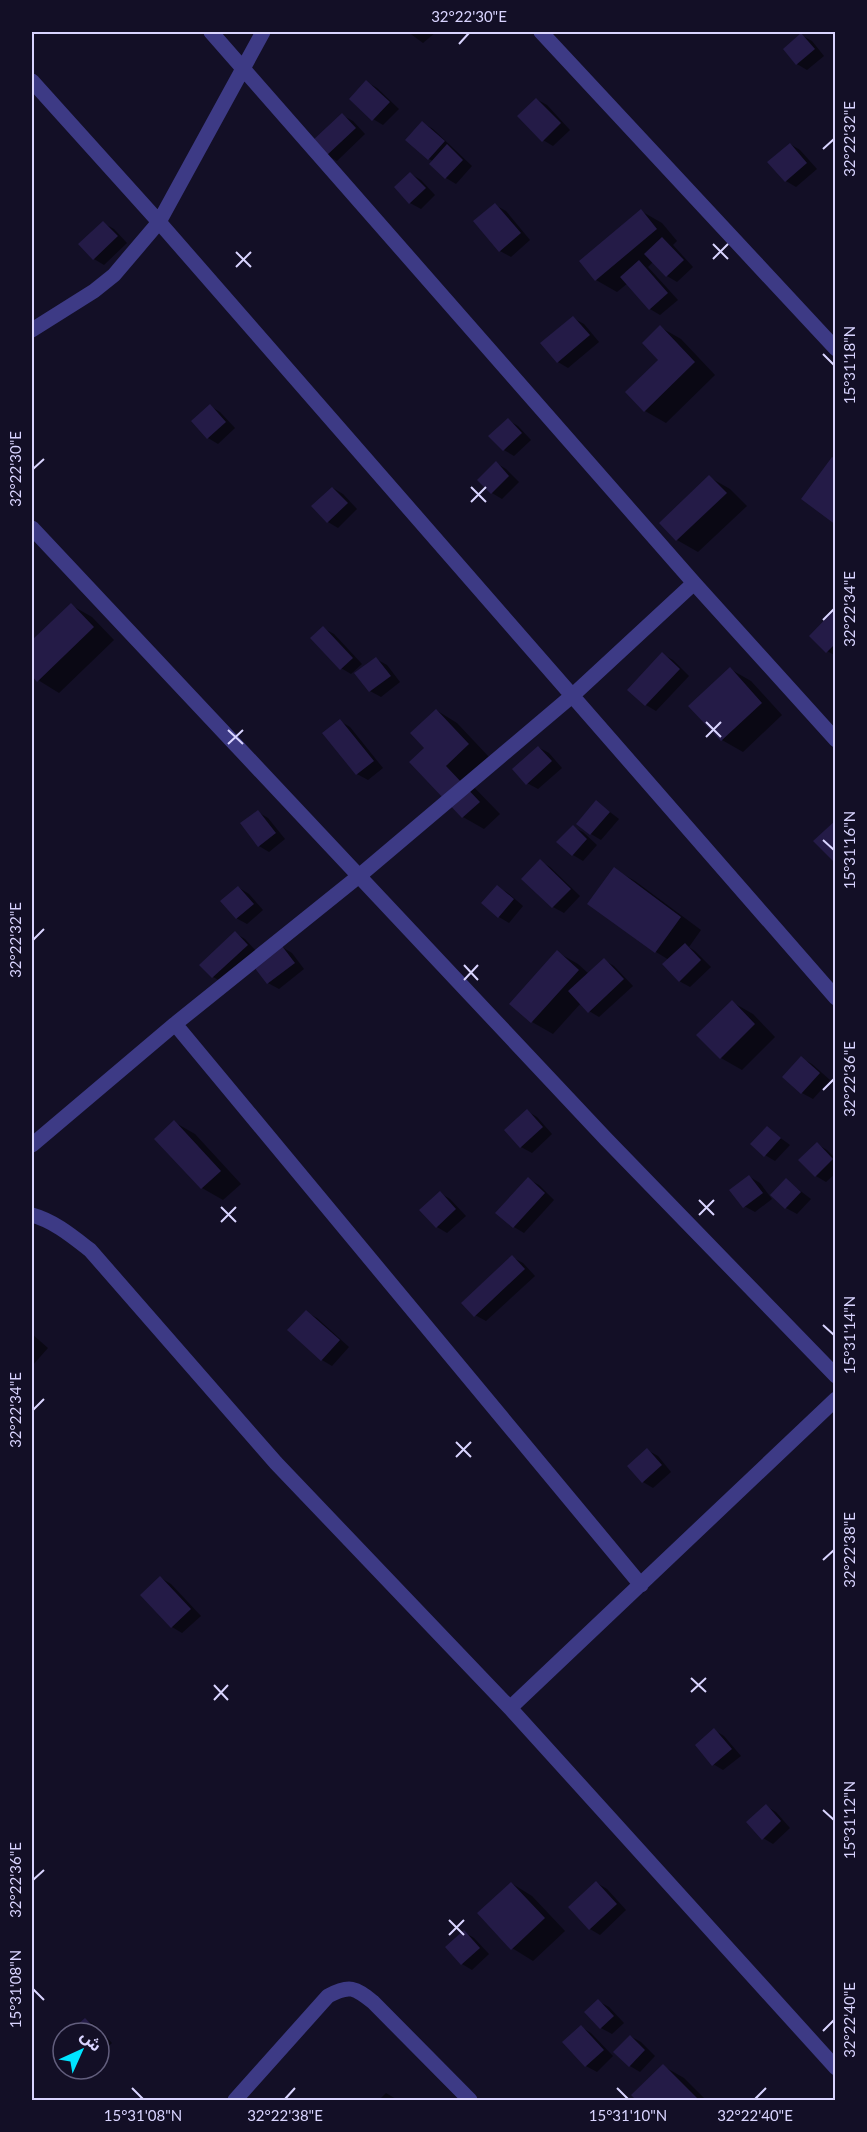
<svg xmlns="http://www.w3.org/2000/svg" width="867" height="2132" font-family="Lato,'Noto Sans Arabic',sans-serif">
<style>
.shadow{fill:#0007}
.building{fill:#241b47}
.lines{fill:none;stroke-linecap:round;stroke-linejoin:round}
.minor{stroke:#3d3a85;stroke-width:15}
.ticks{fill:none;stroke:#d9d4ff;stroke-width:2}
.neatline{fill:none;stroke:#d9d4ff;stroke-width:2}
.ticks-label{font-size:15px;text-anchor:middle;fill:#d9d4ff}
</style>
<rect width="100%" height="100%" fill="#130f26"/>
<path class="shadow" d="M 408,32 L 436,32 L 423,43 Z
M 801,35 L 812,41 L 824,56 L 807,70 L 797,64 Z
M 367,82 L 377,88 L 399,109 L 383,125 L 373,119 Z
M 536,99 L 547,105 L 570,130 L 553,146 L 543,140 Z
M 342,115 L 353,121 L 365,134 L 337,161 L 327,155 Z
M 423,123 L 433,129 L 472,166 L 456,184 L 446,178 L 431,164 L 433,161 L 429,159 Z
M 790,144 L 800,150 L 817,169 L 796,187 L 786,181 Z
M 411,174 L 421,180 L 435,195 L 421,209 L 410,203 L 396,187 Z
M 495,205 L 506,211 L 530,240 L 511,257 L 500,251 Z
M 641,211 L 662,223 L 677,241 L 673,245 L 693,267 L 677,282 L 667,276 L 654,261 L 648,267 L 678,300 L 660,315 L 650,309 L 628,283 L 617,292 L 596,280 L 581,262 Z
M 103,223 L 114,229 L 127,243 L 104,265 L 94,259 Z
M 573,318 L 584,324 L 599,342 L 568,368 L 558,362 Z
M 660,327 L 681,339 L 715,375 L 666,423 L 645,411 L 661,360 Z
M 210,406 L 220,412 L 235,428 L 218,444 L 208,438 Z
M 508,420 L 518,426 L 531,440 L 514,456 L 504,450 Z
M 496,463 L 506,469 L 519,482 L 502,499 L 492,493 Z
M 709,477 L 730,489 L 747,506 L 698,552 L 677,540 L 661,523 Z
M 333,488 L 343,494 L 357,509 L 338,528 L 328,522 Z
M 71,605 L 92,617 L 114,640 L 59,693 L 38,680 L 32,674 L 32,642 Z
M 836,610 L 836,656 L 827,651 Z
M 323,628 L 334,634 L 362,664 L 351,674 L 341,668 Z
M 662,654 L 673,660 L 689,676 L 656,711 L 646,705 Z
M 376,659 L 387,665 L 400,682 L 381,697 L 370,691 Z
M 730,669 L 751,681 L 782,715 L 743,752 L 722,740 Z
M 436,710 L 457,723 L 489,757 L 466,779 L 500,814 L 484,829 L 463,817 L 426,748 Z
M 340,721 L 350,727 L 383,768 L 368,780 L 357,774 L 324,733 Z
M 538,747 L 549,753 L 562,768 L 538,789 L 527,783 Z
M 597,802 L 619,819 L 601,840 L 591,834 Z
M 258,812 L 268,818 L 285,839 L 269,852 L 259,846 Z
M 573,827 L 583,832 L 597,845 L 583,861 L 573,855 Z
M 540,861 L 550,867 L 580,896 L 564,913 L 553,907 L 523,879 Z
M 614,869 L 635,881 L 701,930 L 689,947 L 695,951 L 711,967 L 690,987 L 679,981 L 669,960 L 656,952 Z
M 238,887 L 249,894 L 263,910 L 247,924 L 236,918 Z
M 498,887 L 508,893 L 523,906 L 509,923 L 499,917 Z
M 235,933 L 245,939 L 257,952 L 224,983 L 213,977 L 201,965 Z
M 282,947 L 292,953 L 304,969 L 279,989 L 268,983 Z
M 557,952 L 578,964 L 589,974 L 604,960 L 614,966 L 633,986 L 599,1017 L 589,1011 L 581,1003 L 553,1034 L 532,1022 Z
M 732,1002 L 753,1014 L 775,1037 L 742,1070 L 721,1058 Z
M 801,1058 L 812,1064 L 830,1080 L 813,1099 L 802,1093 L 784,1077 Z
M 527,1111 L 537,1117 L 552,1134 L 532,1153 L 521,1147 Z
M 174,1122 L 195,1134 L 241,1184 L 223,1200 L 202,1188 L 156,1139 Z
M 767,1128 L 790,1145 L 775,1161 L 765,1155 Z
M 817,1144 L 827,1150 L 836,1159 L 836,1173 L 826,1182 L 816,1176 Z
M 750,1177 L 760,1183 L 772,1199 L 755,1212 L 744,1206 Z
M 528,1179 L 539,1185 L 554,1200 L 524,1233 L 514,1227 Z
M 786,1180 L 811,1199 L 797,1214 L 786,1208 L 772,1195 Z
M 440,1193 L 450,1199 L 466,1216 L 447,1233 L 437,1227 Z
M 512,1257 L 523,1263 L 535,1276 L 486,1321 L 475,1315 Z
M 306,1312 L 317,1318 L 349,1347 L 332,1366 L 322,1360 L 289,1330 Z
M 32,1334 L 48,1348 L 32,1366 Z
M 647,1450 L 658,1456 L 671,1472 L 653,1488 L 643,1482 L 629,1467 Z
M 161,1578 L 171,1584 L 201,1616 L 182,1633 L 172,1627 Z
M 714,1730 L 724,1736 L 741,1756 L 723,1770 L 713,1764 Z
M 766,1806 L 776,1812 L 790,1828 L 773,1844 L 763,1838 Z
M 511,1883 L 532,1896 L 565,1931 L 533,1961 L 512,1948 Z
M 597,1883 L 607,1889 L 626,1910 L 600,1935 L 590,1929 Z
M 464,1932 L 474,1938 L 489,1954 L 472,1970 L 462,1964 Z
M 598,2001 L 609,2007 L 624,2023 L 612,2034 L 601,2028 L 586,2012 Z
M 85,2019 L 95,2025 L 112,2043 L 99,2055 L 99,2033 L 70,2033 Z
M 581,2027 L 591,2033 L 613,2056 L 597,2072 L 586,2066 L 564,2043 Z
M 630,2036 L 641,2042 L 655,2056 L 640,2072 L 630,2066 Z
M 663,2066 L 684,2078 L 706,2100 L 639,2100 L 633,2095 Z
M 386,2093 L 396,2099 L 398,2100 L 379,2100 Z"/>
<path class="building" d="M 801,33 L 815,49 L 796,65 L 783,49 Z
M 366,80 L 390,102 L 372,121 L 349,99 Z
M 536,98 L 561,123 L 542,142 L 517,116 Z
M 342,113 L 356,128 L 326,156 L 312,141 Z
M 422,121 L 445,141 L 428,160 L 405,140 Z
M 790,143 L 807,163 L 785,182 L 767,162 Z
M 447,144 L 463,160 L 445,179 L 429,164 Z
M 410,172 L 426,188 L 409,204 L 394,187 Z
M 495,203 L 521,233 L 499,252 L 473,221 Z
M 641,209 L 657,229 L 595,281 L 579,261 Z
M 103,221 L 118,236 L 93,260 L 78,244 Z
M 662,237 L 684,260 L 666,277 L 644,254 Z
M 639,260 L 668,293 L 649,310 L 620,277 Z
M 573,316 L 590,335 L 557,363 L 540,343 Z
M 660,325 L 695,362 L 644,412 L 625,392 L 658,360 L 642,343 Z
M 210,404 L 226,422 L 207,439 L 191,421 Z
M 508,418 L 522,433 L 503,451 L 488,436 Z
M 832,457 L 836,459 L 836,525 L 801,499 Z
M 496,461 L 509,476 L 491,494 L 477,480 Z
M 709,475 L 727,493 L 676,541 L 659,523 Z
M 332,487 L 348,503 L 327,523 L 311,506 Z
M 71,603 L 94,627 L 37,682 L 32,676 L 32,640 Z
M 836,608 L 836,643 L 826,653 L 809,636 Z
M 323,626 L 353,658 L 340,670 L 310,638 Z
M 662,652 L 680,669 L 645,706 L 627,690 Z
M 376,657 L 391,676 L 369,692 L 354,673 Z
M 730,667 L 762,703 L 721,741 L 688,706 Z
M 436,709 L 469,744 L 446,766 L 480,802 L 462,818 L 409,762 L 424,748 L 410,733 Z
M 340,719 L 374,761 L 356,775 L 322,733 Z
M 538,746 L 552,761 L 526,785 L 512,769 Z
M 596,800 L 610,812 L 590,835 L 576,824 Z
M 258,810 L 276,833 L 258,847 L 240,823 Z
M 836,820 L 836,859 L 833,861 L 813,841 Z
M 573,825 L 587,839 L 572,856 L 556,842 Z
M 540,859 L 571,889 L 552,908 L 521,879 Z
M 614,867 L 681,917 L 655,953 L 587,904 Z
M 497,885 L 514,899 L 498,918 L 481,903 Z
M 238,886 L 254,904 L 236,919 L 220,901 Z
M 235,931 L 248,945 L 212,978 L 199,965 Z
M 685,943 L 701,960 L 679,982 L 662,964 Z
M 282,946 L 295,963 L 267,984 L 254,967 Z
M 557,950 L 579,970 L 531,1023 L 509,1004 Z
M 604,958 L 624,979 L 588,1013 L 568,991 Z
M 732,1000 L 755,1024 L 720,1059 L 696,1035 Z
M 801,1056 L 820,1073 L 801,1094 L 782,1077 Z
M 527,1109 L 543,1127 L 520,1148 L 504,1130 Z
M 174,1120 L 221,1171 L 201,1189 L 154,1139 Z
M 767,1126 L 781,1138 L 764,1157 L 750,1144 Z
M 817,1142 L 833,1159 L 815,1177 L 798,1160 Z
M 749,1175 L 763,1193 L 743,1208 L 729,1190 Z
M 528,1177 L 545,1193 L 513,1228 L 495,1213 Z
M 786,1178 L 801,1192 L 785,1209 L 770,1195 Z
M 440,1191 L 456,1209 L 436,1228 L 419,1210 Z
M 512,1255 L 525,1269 L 474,1317 L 461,1303 Z
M 306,1310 L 340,1340 L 321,1361 L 287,1330 Z
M 647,1448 L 662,1465 L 642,1483 L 627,1466 Z
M 160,1576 L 191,1609 L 171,1628 L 140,1595 Z
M 714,1728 L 732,1749 L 712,1766 L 695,1745 Z
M 766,1804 L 781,1821 L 762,1840 L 746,1822 Z
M 596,1881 L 617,1904 L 589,1930 L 568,1907 Z
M 511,1882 L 545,1918 L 511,1950 L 477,1913 Z
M 464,1930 L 480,1948 L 461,1965 L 445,1947 Z
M 598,1999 L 614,2016 L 600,2029 L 584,2012 Z
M 85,2018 L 103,2036 L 99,2040 L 99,2033 L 68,2033 Z
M 581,2025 L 604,2050 L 585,2067 L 562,2042 Z
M 630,2035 L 645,2050 L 629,2067 L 613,2052 Z
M 663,2064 L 697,2098 L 694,2100 L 636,2100 L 631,2095 Z"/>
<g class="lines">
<path class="minor" d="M 211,32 L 694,583 L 836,740
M 541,32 L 836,349
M 32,81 L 159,222 L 836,998
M 32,330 L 94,291 L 114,275 L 159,222 L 263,32
M 32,528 L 606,1139 L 836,1376
M 175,1024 L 641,1585
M 32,1145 L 175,1024 L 359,876 L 573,695 L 694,583
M 32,1215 C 54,1221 72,1236 90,1250 L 276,1463 L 510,1708 L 836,2068
M 510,1708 L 836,1399
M 235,2100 L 328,1996 C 350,1984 355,1988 373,2002 L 470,2100"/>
</g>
<path class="ticks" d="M 459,44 L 469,33M 823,149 L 834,139M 713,244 L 728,259M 236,252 L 251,267M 713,259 L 728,244M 236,267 L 251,252M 823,354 L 834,365M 33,469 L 44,459M 471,487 L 486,502M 471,502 L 486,487M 823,620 L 834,609M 706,722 L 721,737M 228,730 L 243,744M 706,737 L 721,722M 228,744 L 243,730M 823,840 L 834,850M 33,940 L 44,929M 464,965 L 478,980M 464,980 L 478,965M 823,1090 L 834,1079M 699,1200 L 714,1215M 221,1207 L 236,1222M 699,1215 L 714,1200M 221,1222 L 236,1207M 823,1325 L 834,1335M 33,1410 L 44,1399M 456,1442 L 471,1457M 456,1457 L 471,1442M 823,1560 L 834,1550M 691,1678 L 706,1692M 214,1685 L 228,1700M 691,1692 L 706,1678M 214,1700 L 228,1685M 823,1810 L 834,1820M 33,1880 L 44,1870M 449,1920 L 464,1935M 449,1935 L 464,1920M 33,1989 L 44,2000M 823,2031 L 834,2020M 132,2088 L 143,2099M 617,2088 L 628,2099M 285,2099 L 295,2088M 755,2099 L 766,2088"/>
<rect width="867" height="2132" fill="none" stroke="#130f26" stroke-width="66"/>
<g transform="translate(81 2051) rotate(45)"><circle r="28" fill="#130f26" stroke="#625e7d" stroke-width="1.5"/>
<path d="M0-4.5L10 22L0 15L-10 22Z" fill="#00e5ff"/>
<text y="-9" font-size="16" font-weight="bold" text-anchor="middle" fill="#d9d4ff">ش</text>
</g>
<rect x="33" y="33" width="801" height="2066" class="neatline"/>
<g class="ticks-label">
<text x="469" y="22">32°22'30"E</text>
<text transform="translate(850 139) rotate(-90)" y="5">32°22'32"E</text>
<text transform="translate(850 365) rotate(-90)" y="5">15°31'18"N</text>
<text transform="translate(16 469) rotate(-90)" y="5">32°22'30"E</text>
<text transform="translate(850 609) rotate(-90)" y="5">32°22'34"E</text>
<text transform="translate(850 850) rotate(-90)" y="5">15°31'16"N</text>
<text transform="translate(16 940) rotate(-90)" y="5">32°22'32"E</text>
<text transform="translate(850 1079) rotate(-90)" y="5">32°22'36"E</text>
<text transform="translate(850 1335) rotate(-90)" y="5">15°31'14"N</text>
<text transform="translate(16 1410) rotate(-90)" y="5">32°22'34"E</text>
<text transform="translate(850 1550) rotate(-90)" y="5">32°22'38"E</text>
<text transform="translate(850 1820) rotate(-90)" y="5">15°31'12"N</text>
<text transform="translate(16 1880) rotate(-90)" y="5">32°22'36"E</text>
<text transform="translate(16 1989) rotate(-90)" y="5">15°31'08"N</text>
<text transform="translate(850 2020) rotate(-90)" y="5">32°22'40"E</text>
<text x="143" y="2121">15°31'08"N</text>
<text x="285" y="2121">32°22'38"E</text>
<text x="628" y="2121">15°31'10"N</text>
<text x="755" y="2121">32°22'40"E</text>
</g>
</svg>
